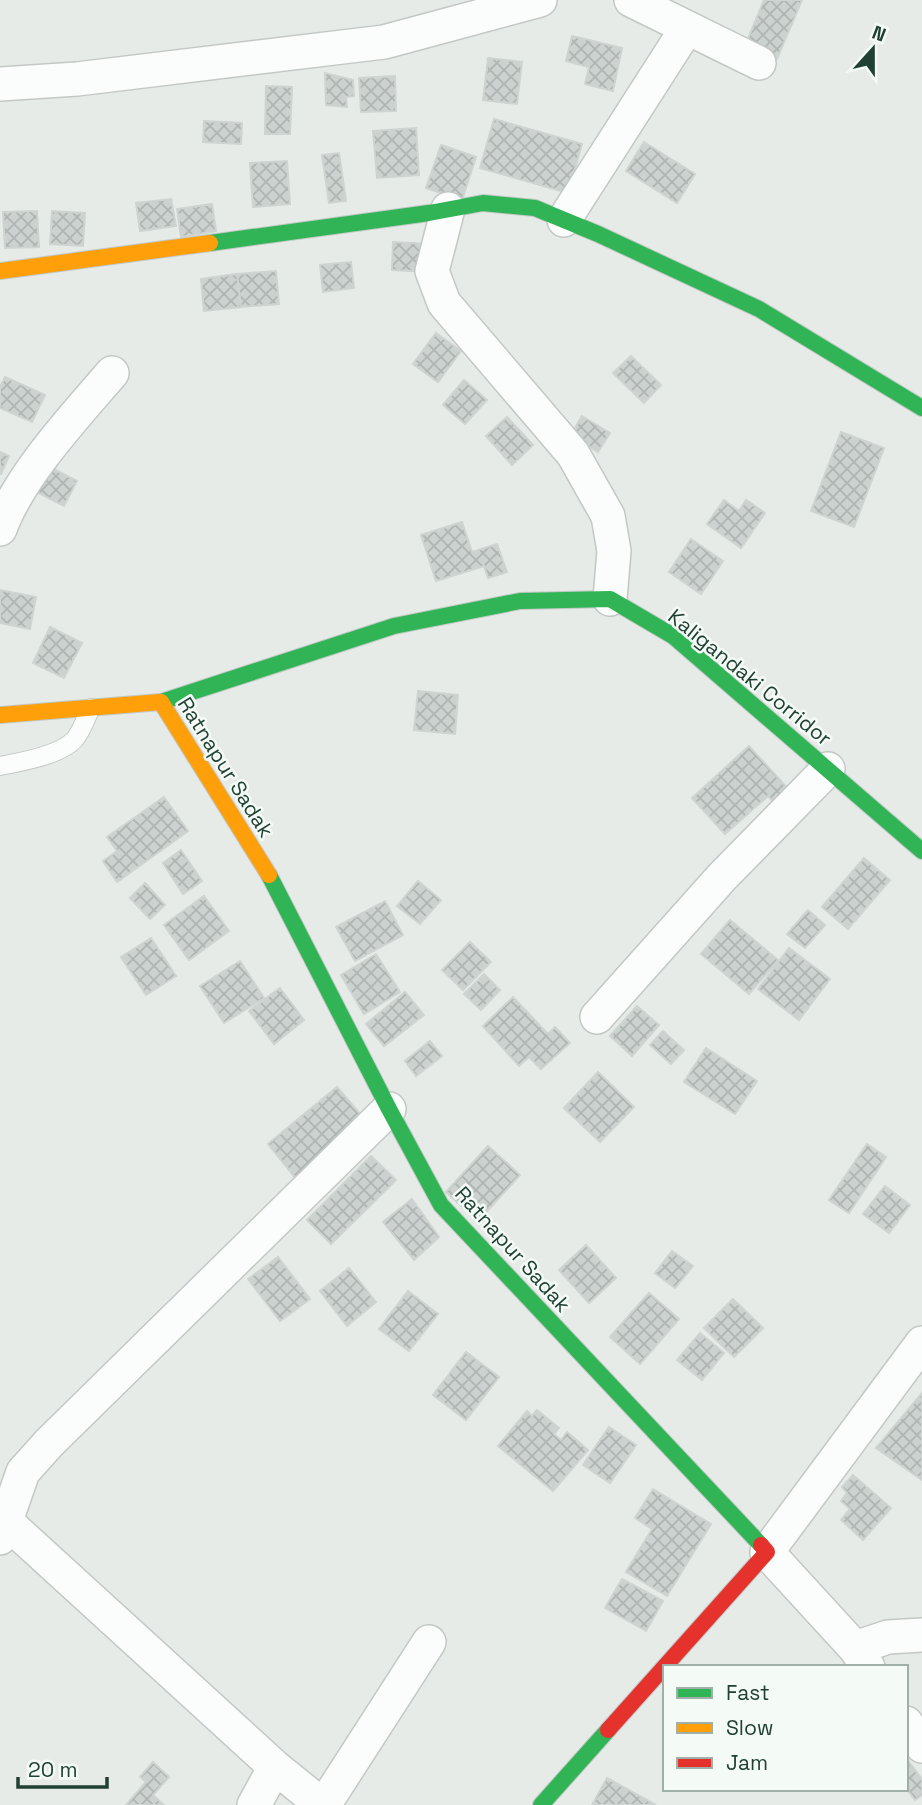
<svg xmlns="http://www.w3.org/2000/svg" width="922" height="1805" font-family="'Space Grotesk',sans-serif">
<style>
.building{fill:url(#building-cross-hatch);stroke:#ced4d1;stroke-width:2}
.lines{fill:none;stroke-linecap:round;stroke-linejoin:round}
.lane-casing{stroke:#c3c8c5;stroke-width:20}
.street-casing{stroke:#c3c8c5;stroke-width:36}
.fast-casing{stroke:#c1c9c5;stroke-width:18}
.slow-casing{stroke:#c1c9c5;stroke-width:18}
.jam-casing{stroke:#c1c9c5;stroke-width:18}
.lane{stroke:#fbfcfc;stroke-width:18}
.street{stroke:#fbfcfc;stroke-width:33}
.fast{stroke:#30b455;stroke-width:16}
.slow{stroke:#ff9f0a;stroke-width:16}
.jam{stroke:#e5322d;stroke-width:16}
.labels{text-anchor:middle;dominant-baseline:central;stroke-width:5;stroke-linejoin:round;paint-order:stroke}
.street-label{font-size:21px;fill:#214034;stroke:#f4faf6}
</style>
<defs>
<pattern id="building-cross-hatch" width="8" height="8" patternUnits="userSpaceOnUse" patternTransform="scale(1.75)"><rect width="8" height="8" fill="#ccd2cf"/><path d="M0 0l8 8M0 8l8-8" fill="none" stroke="#afb5b2"/></pattern>
</defs>
<rect width="100%" height="100%" fill="#e6ebe8"/>
<path class="building" d="M 764,0 L 802,0 L 777,59 L 745,46 Z
M 572,36 L 622,48 L 613,91 L 585,84 L 589,67 L 566,61 Z
M 488,58 L 522,62 L 517,104 L 483,100 Z
M 325,73 L 353,80 L 354,96 L 346,97 L 347,107 L 326,105 Z
M 395,76 L 396,111 L 361,112 L 359,78 Z
M 266,86 L 292,87 L 290,134 L 265,134 Z
M 494,119 L 582,144 L 568,193 L 480,168 Z
M 204,121 L 242,123 L 241,144 L 203,142 Z
M 416,128 L 419,175 L 377,178 L 373,131 Z
M 644,142 L 695,174 L 677,203 L 626,171 Z
M 441,145 L 476,157 L 462,200 L 426,188 Z
M 339,153 L 346,201 L 329,203 L 322,155 Z
M 287,161 L 290,204 L 253,207 L 250,163 Z
M 171,199 L 176,226 L 140,231 L 136,203 Z
M 212,204 L 216,231 L 181,237 L 177,209 Z
M 37,211 L 39,247 L 5,248 L 3,212 Z
M 52,211 L 85,213 L 83,246 L 50,244 Z
M 393,242 L 429,244 L 427,272 L 392,270 Z
M 351,262 L 354,288 L 323,292 L 320,265 Z
M 276,271 L 279,304 L 241,307 L 237,274 Z
M 237,274 L 241,307 L 204,311 L 201,279 Z
M 436,333 L 461,351 L 438,382 L 413,364 Z
M 631,356 L 661,385 L 644,403 L 613,373 Z
M 5,377 L 45,395 L 32,422 L 0,408 L 0,387 Z
M 464,380 L 487,400 L 465,424 L 443,405 Z
M 582,416 L 610,433 L 598,452 L 571,435 Z
M 507,417 L 533,445 L 512,465 L 486,436 Z
M 841,432 L 884,448 L 854,527 L 811,511 Z
M 0,452 L 9,456 L 1,474 L 0,474 Z
M 40,462 L 77,481 L 64,506 L 27,487 Z
M 724,500 L 739,511 L 746,500 L 765,513 L 741,548 L 707,524 Z
M 462,522 L 472,552 L 497,544 L 507,572 L 488,578 L 484,566 L 436,581 L 421,535 Z
M 691,539 L 723,561 L 701,594 L 669,572 Z
M 0,590 L 36,597 L 30,629 L 0,623 Z
M 50,627 L 82,643 L 64,678 L 33,663 Z
M 418,691 L 458,695 L 455,734 L 414,730 Z
M 749,746 L 792,793 L 777,806 L 768,796 L 725,834 L 692,798 Z
M 164,797 L 188,831 L 117,882 L 103,861 L 117,851 L 107,837 Z
M 181,850 L 202,881 L 183,894 L 163,863 Z
M 864,858 L 890,880 L 848,929 L 822,907 Z
M 418,881 L 441,900 L 420,924 L 397,906 Z
M 145,883 L 165,905 L 150,919 L 130,898 Z
M 204,896 L 229,931 L 189,960 L 164,925 Z
M 385,901 L 403,935 L 355,961 L 336,927 Z
M 808,910 L 825,925 L 805,948 L 787,934 Z
M 730,920 L 778,960 L 749,994 L 701,954 Z
M 151,938 L 176,976 L 146,995 L 121,957 Z
M 470,942 L 491,962 L 463,990 L 442,970 Z
M 789,948 L 830,979 L 799,1020 L 758,989 Z
M 376,954 L 400,992 L 364,1014 L 341,975 Z
M 240,961 L 264,998 L 224,1023 L 200,986 Z
M 484,974 L 500,990 L 481,1010 L 464,994 Z
M 280,988 L 304,1020 L 274,1044 L 249,1011 Z
M 405,992 L 424,1015 L 384,1046 L 366,1024 Z
M 513,997 L 548,1034 L 555,1027 L 570,1043 L 541,1069 L 529,1057 L 519,1066 L 483,1026 Z
M 637,1006 L 659,1025 L 632,1056 L 610,1036 Z
M 663,1031 L 684,1050 L 671,1064 L 650,1045 Z
M 430,1041 L 442,1056 L 416,1076 L 405,1061 Z
M 706,1048 L 757,1081 L 735,1114 L 684,1082 Z
M 598,1072 L 634,1107 L 600,1142 L 564,1108 Z
M 337,1087 L 367,1122 L 297,1180 L 268,1144 Z
M 867,1144 L 886,1157 L 849,1213 L 829,1200 Z
M 488,1146 L 520,1175 L 478,1221 L 446,1192 Z
M 371,1156 L 396,1180 L 331,1244 L 307,1220 Z
M 885,1186 L 910,1205 L 889,1233 L 863,1214 Z
M 412,1199 L 439,1237 L 414,1260 L 383,1222 Z
M 586,1245 L 616,1278 L 589,1303 L 559,1270 Z
M 672,1251 L 693,1266 L 675,1288 L 655,1273 Z
M 278,1257 L 310,1299 L 280,1321 L 248,1279 Z
M 349,1268 L 376,1302 L 347,1326 L 320,1291 Z
M 408,1291 L 438,1314 L 409,1351 L 379,1329 Z
M 649,1293 L 679,1319 L 640,1364 L 610,1337 Z
M 733,1299 L 763,1328 L 734,1357 L 704,1328 Z
M 700,1333 L 724,1353 L 702,1380 L 677,1360 Z
M 466,1352 L 499,1377 L 466,1420 L 433,1395 Z
M 922,1393 L 922,1480 L 876,1448 Z
M 537,1410 L 559,1428 L 554,1434 L 561,1440 L 567,1432 L 588,1450 L 553,1491 L 498,1446 L 527,1411 L 532,1416 Z
M 609,1427 L 636,1445 L 610,1483 L 583,1465 Z
M 853,1475 L 891,1508 L 863,1540 L 841,1520 L 850,1509 L 841,1501 L 847,1493 L 842,1487 Z
M 653,1489 L 711,1524 L 667,1596 L 626,1572 L 652,1529 L 635,1518 Z
M 622,1579 L 663,1601 L 646,1631 L 605,1608 Z
M 908,1761 L 922,1779 L 922,1795 L 915,1800 L 906,1788 L 906,1762 Z
M 153,1762 L 169,1777 L 153,1795 L 164,1805 L 126,1805 L 146,1782 L 140,1777 Z
M 607,1778 L 656,1805 L 592,1805 Z"/>
<g class="lines">
<defs>
<path id="lane" d="M 0,766 C 21,762 61,755 75,739 C 82,730 86,718 91,708"/>
<path id="street" d="M 631,0 L 759,63
M 0,84 L 77,79 L 384,42 L 540,0
M 448,209 L 432,271 L 444,303 L 573,454 L 608,516 L 614,551 L 610,599
M 564,220 L 687,28
M 0,529 C 19,476 75,416 112,373
M 597,1017 L 722,877 L 828,769
M 0,1516 L 275,1767 L 322,1805
M 0,1538 L 23,1472 L 49,1443 L 389,1109
M 855,1648 L 888,1637 L 922,1635
M 868,1667 L 855,1648 L 767,1552 L 922,1343
M 906,1723 L 922,1746
M 254,1805 L 275,1767
M 324,1805 L 429,1642"/>
<path id="fast" d="M 210,243 L 429,213 L 483,203 L 535,208 L 598,234 L 759,309 L 922,408
M 161,702 L 394,626 L 520,601 L 610,599 L 673,636 L 922,851
M 269,875 L 389,1109 L 441,1205 L 761,1545
M 541,1805 L 608,1730"/>
<path id="slow" d="M 0,271 L 210,243
M 0,715 L 161,702 L 269,875"/>
<path id="jam" d="M 608,1730 L 767,1552 L 761,1545"/>
</defs>
<use href="#lane" class="lane-casing"/>
<use href="#street" class="street-casing"/>
<use href="#fast" class="fast-casing"/>
<use href="#slow" class="slow-casing"/>
<use href="#jam" class="jam-casing"/>
<use href="#lane" class="lane"/>
<use href="#street" class="street"/>
<use href="#fast" class="fast"/>
<use href="#slow" class="slow"/>
<use href="#jam" class="jam"/>
</g>
<g class="labels">
<g class="street-label">
<text transform="translate(750 677) rotate(39)">Kaligandaki Corridor</text>
<text transform="translate(226 767) rotate(58)">Ratnapur Sadak</text>
<text transform="translate(513 1249) rotate(48)">Ratnapur Sadak</text>
</g>
</g>
<rect x="663" y="1665" width="245" height="126" fill="#f4faf6" stroke="#a0b0a8" stroke-width="2"/>
<rect x="677" y="1688" width="35" height="10" fill="#30b455" stroke="#a0b0a8" stroke-width="2"/>
<text x="726" y="1700" font-size="21" fill="#214034">Fast</text>
<rect x="677" y="1723" width="35" height="10" fill="#ff9f0a" stroke="#a0b0a8" stroke-width="2"/>
<text x="726" y="1735" font-size="21" fill="#214034">Slow</text>
<rect x="677" y="1758" width="35" height="10" fill="#e5322d" stroke="#a0b0a8" stroke-width="2"/>
<text x="726" y="1770" font-size="21" fill="#214034">Jam</text>
<g transform="translate(873 49) rotate(21)" stroke="#f4faf6" stroke-width="5" paint-order="stroke">
<path d="M0-5L12 26L0 18L-12 26Z" fill="#214034"/>
<text y="-10" font-size="19" font-weight="bold" text-anchor="middle" fill="#214034">N</text>
</g>
<path d="M18 1777v10h89v-10" fill="none" stroke="#214034" stroke-width="3.5"/>
<text x="28" y="1777" font-size="21" fill="#214034" stroke="#f4faf6" stroke-width="5" paint-order="stroke">20 m</text>
</svg>
